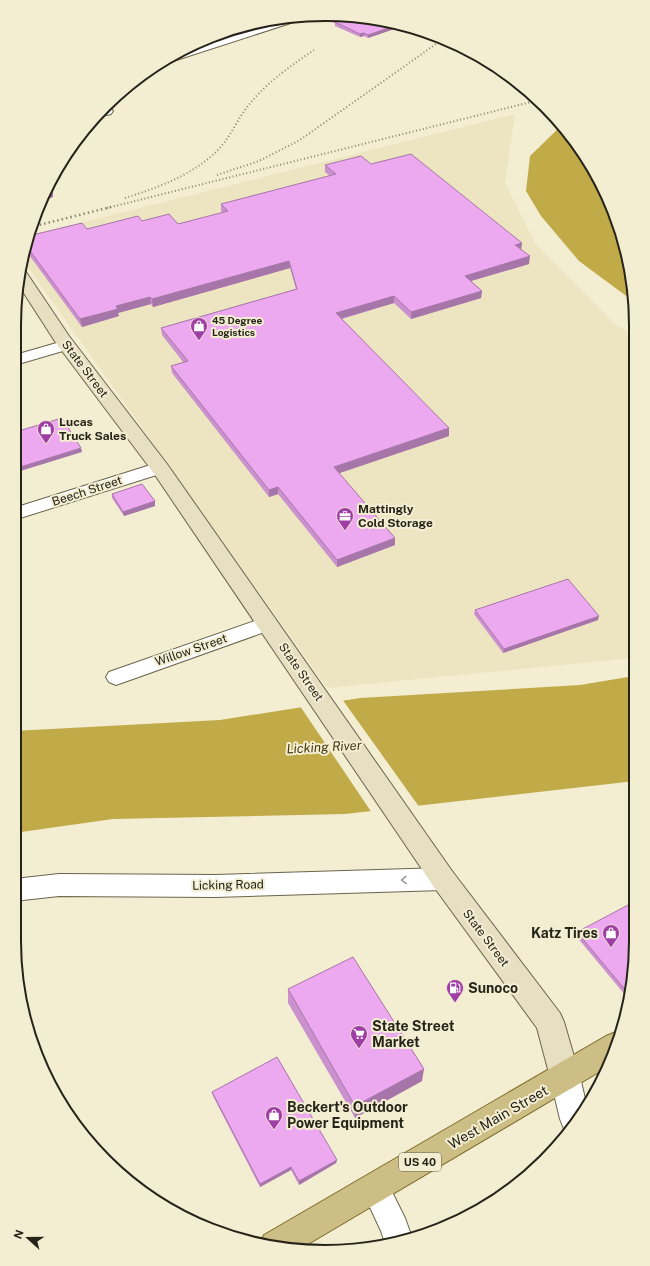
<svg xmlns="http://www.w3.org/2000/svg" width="650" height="1266" font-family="'Public Sans',sans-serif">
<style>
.built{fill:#ede5c2}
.water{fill:#c1aa48}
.pier{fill:#f3edd2}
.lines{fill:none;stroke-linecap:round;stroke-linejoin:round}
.minor-casing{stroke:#6b654d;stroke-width:2}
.tertiary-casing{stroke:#6b654d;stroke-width:2}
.secondary-casing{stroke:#6b654d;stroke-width:2}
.primary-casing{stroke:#7c6c29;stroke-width:2}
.minor{fill:#fff;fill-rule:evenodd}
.tertiary{fill:#fff;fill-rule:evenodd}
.secondary{fill:#e6dfc2;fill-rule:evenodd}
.primary{fill:#ccbe84;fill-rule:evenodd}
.rail-far1{stroke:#8a8573;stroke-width:2;stroke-dasharray:1 2.5;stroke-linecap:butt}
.rail{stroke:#8a8573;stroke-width:2.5;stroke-dasharray:1.5 3;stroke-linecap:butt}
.wall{fill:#cb91ce}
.shaded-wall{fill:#a576a7}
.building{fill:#eca9ef;stroke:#a576a7}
.oneway{stroke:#9d9c98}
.labels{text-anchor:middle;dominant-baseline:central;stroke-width:4;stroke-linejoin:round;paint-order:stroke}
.far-poi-label{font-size:10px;font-weight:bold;fill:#262319;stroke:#f3edd2;text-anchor:start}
.shield{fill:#f3edd2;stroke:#646050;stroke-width:1}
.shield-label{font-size:11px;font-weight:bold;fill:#262319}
.street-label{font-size:12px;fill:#262319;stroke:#f3edd2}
.poi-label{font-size:12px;font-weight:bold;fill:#262319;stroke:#f3edd2;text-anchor:start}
.water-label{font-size:13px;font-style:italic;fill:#43390f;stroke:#f3edd2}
.near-poi-label{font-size:14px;font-weight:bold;fill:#262319;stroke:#f3edd2;text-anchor:start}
.near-street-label{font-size:14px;fill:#262319;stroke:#f3edd2}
.rim{fill:none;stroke:#262319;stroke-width:2}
</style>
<rect width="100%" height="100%" fill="#f3edd2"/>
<path class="built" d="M 515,114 L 505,183 L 535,243 L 615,324 L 633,335 L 634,658 L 327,688 L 22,259 L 25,244 L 28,236 Z"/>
<path class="water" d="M 562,125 L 572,136 L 612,206 L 633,284 L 633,301 L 579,261 L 541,216 L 526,191 L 530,156 Z
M 634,676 L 635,781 L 345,814 L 113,819 L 14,833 L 14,731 L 220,720 L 360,698 L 580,685 Z"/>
<path class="pier" d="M 342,699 L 420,808 L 372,813 L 300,706 Z"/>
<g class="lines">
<defs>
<path id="minor" d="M 107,105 L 113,111 L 111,114 L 107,115 L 101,112 Z
M 67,340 L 73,342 L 75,345 L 73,348 L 15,365 L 15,355 Z
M 160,462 L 166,464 L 169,468 L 166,472 L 14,520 L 14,508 Z
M 266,617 L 273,619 L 276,624 L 273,629 L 116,685 L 109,682 L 106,677 L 109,672 Z
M 375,1174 L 385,1178 L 405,1218 L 411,1235 L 385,1243 L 381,1231 L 361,1188 L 365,1178 Z"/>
<path id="tertiary" d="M 305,16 L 303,19 L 167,63 L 159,63 L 170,56 L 184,49 L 285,17 Z
M 443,868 L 452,871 L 456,879 L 452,887 L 443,890 L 215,897 L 59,896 L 14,901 L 14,879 L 59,874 L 215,875 Z
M 565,1063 L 575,1067 L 580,1077 L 586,1103 L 567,1130 L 564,1129 L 560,1119 L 550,1077 L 555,1067 Z"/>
<path id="secondary" d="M 20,270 L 26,272 L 69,336 L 167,464 L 452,871 L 560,1013 L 564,1022 L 580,1077 L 575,1087 L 565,1091 L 555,1087 L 550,1077 L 537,1028 L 434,887 L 153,472 L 56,343 L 18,284 Z"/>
<path id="primary" d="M 616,1032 L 621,1034 L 609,1066 L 298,1250 L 260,1244 L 264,1235 L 606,1036 Z"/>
</defs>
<use href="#minor" class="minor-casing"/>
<use href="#tertiary" class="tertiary-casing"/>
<use href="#secondary" class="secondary-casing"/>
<use href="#primary" class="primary-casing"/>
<use href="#minor" class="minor"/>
<use href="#tertiary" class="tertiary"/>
<use href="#secondary" class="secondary"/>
<use href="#primary" class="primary"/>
<path class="rail-far1" d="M 217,175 L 259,161 L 300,140 L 443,39
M 125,198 C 157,188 190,176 215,153 C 228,141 235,124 245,110 C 263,85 289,67 314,50
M 107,208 L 539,100"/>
<path class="rail" d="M 31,227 L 111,207"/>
</g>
<path class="wall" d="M 346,15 L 406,25 L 368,38 L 364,36 L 360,37 L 335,26 L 335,23 L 332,22 L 332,19 Z
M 371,164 L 522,243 L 521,249 L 529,264 L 471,281 L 482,291 L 481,298 L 411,319 L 394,303 L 342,319 L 449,436 L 339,473 L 395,545 L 337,567 L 278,494 L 269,497 L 172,373 L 171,366 L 183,362 L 162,335 L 161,328 L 296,289 L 290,268 L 153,307 L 151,304 L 118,313 L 119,316 L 82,327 L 24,248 L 25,244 L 28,236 L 142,221 L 178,224 L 223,213 L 221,211 L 221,204 L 330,176 L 325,172 L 325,165 Z
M 112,494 L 155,501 L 155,506 L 124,516 L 112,498 Z
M 475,610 L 598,620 L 503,653 L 474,614 Z
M 577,932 L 635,961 L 630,993 L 626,996 L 576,936 Z
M 288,989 L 422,1081 L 355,1118 L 288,1003 Z
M 212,1092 L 337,1160 L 336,1163 L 299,1185 L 291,1170 L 260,1187 L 213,1096 Z"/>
<path class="shaded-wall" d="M 400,24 L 406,25 L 368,38 L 368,35 Z
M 364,33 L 364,36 L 360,37 L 360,34 Z
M 53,193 L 53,197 L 41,202 L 42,197 Z
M 522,243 L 521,250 L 515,245 Z
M 530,256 L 529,264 L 464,283 L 465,276 Z
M 289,261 L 290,268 L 153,307 L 152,299 Z
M 482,291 L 481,298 L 411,319 L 411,312 Z
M 394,296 L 394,303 L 336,320 L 336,313 Z
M 150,297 L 151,304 L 118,313 L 119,316 L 82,327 L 80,319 L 116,306 Z
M 449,428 L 449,436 L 334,475 L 334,467 Z
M 81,448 L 82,452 L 14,473 L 14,469 Z
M 278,487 L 278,494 L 269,497 L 269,490 Z
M 155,501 L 155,506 L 124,516 L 123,512 Z
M 395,538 L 395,545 L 337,567 L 337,560 Z
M 599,616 L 598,620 L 503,653 L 504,649 Z
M 631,990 L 630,993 L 626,996 L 627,992 Z
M 424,1069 L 422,1081 L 355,1118 L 355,1106 Z
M 337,1160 L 336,1163 L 299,1185 L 299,1181 Z
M 291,1167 L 291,1170 L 260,1187 L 260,1184 Z"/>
<path class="building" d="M 344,15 L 346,15 L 400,24 L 368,35 L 364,33 L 360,34 L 335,22 L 338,21 L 332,19 Z
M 411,154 L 522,243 L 515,245 L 530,256 L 465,276 L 482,291 L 411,312 L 394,296 L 336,313 L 449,428 L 334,467 L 395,538 L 337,560 L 278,487 L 269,490 L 171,366 L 188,361 L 161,328 L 297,289 L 289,261 L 152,299 L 150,297 L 116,306 L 118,309 L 80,319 L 25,244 L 28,236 L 82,223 L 87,229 L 138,216 L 142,221 L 169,214 L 178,224 L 228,211 L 221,204 L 336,174 L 325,165 L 361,156 L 371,164 Z
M 46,188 L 53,193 L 42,197 Z
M 62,418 L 81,448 L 14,469 L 15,432 Z
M 142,484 L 155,501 L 123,512 L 112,494 Z
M 568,579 L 599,616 L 504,649 L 475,610 Z
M 628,905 L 635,914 L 635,961 L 631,990 L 627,992 L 577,932 Z
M 353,957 L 424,1069 L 355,1106 L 288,989 Z
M 277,1057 L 337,1160 L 299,1181 L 291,1167 L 260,1184 L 212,1092 Z"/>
<defs><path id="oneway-chevron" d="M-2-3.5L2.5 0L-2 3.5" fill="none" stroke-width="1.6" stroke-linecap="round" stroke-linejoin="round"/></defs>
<use class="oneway" href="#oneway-chevron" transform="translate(404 880) rotate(178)"/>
<defs>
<symbol id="shop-pin" viewBox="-11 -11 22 30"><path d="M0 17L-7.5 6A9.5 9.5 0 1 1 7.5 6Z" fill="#9f3ea5" stroke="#f3edd2"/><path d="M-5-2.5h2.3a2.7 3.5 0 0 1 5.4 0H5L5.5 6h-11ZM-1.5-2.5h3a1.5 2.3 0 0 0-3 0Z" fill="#fff"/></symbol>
<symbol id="office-pin" viewBox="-11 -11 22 30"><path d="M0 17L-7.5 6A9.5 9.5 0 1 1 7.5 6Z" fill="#9f3ea5" stroke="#f3edd2"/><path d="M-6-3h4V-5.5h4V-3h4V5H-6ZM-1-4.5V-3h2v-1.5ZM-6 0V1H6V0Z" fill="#fff"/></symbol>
<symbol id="fuel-pin" viewBox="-11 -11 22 30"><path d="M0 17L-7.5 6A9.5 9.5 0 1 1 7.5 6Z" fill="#9f3ea5" stroke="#f3edd2"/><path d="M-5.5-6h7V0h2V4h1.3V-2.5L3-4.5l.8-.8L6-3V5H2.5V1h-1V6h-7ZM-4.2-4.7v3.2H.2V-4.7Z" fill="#fff"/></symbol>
<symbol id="supermarket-pin" viewBox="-11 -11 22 30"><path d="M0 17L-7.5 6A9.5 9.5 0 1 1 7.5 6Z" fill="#9f3ea5" stroke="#f3edd2"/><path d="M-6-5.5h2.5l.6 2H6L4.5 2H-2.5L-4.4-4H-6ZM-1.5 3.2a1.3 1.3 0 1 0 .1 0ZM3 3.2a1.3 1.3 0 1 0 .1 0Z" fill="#fff"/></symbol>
</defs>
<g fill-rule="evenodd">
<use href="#shop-pin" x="189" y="316" width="20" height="27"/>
<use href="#shop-pin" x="36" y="419" width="20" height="27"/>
<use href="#office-pin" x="335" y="506" width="20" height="27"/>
<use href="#shop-pin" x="601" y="923" width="20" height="27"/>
<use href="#fuel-pin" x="445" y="978" width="20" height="27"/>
<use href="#supermarket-pin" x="349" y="1024" width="20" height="27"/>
<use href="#shop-pin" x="264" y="1105" width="20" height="27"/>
</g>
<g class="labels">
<g class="far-poi-label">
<text x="212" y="320">45 Degree<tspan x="212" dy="12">Logistics</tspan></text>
</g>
<rect class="shield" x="399" y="1153" width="42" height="18" rx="3"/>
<g class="shield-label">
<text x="420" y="1162">US 40</text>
</g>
<g class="street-label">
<text transform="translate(85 369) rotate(53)">State Street</text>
<text transform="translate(87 491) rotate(-18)">Beech Street</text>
<text transform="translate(191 650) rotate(-19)">Willow Street</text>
<text transform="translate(301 672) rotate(55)">State Street</text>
<text transform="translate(228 885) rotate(-1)">Licking Road</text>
<text transform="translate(486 938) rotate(53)">State Street</text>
</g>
<g class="poi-label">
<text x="59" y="422">Lucas<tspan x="59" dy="14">Truck Sales</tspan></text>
<text x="358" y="509">Mattingly<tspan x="358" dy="14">Cold Storage</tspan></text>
</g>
<g class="water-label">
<text transform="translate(324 747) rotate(-3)">Licking River</text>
</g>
<g class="near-poi-label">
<text x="598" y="933" text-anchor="end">Katz Tires</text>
<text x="468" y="988">Sunoco</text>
<text x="372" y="1026">State Street<tspan x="372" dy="16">Market</tspan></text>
<text x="287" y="1107">Beckert's Outdoor<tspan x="287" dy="16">Power Equipment</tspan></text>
</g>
<g class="near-street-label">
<text transform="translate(498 1117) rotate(-30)">West Main Street</text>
</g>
</g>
<path d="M0 0H650V1266H0ZM325 21H325A304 304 0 0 1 629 325V941A304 304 0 0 1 325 1245H325A304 304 0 0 1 21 941V325A304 304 0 0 1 325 21Z" fill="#f3edd2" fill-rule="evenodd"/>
<path class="rim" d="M325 21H325A304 304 0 0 1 629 325V941A304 304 0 0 1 325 1245H325A304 304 0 0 1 21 941V325A304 304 0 0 1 325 21Z"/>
<g transform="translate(28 1238) rotate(291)" stroke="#f3edd2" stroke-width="3" paint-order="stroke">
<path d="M0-3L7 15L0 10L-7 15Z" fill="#262319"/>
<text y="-6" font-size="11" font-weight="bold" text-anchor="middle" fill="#262319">N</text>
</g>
</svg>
